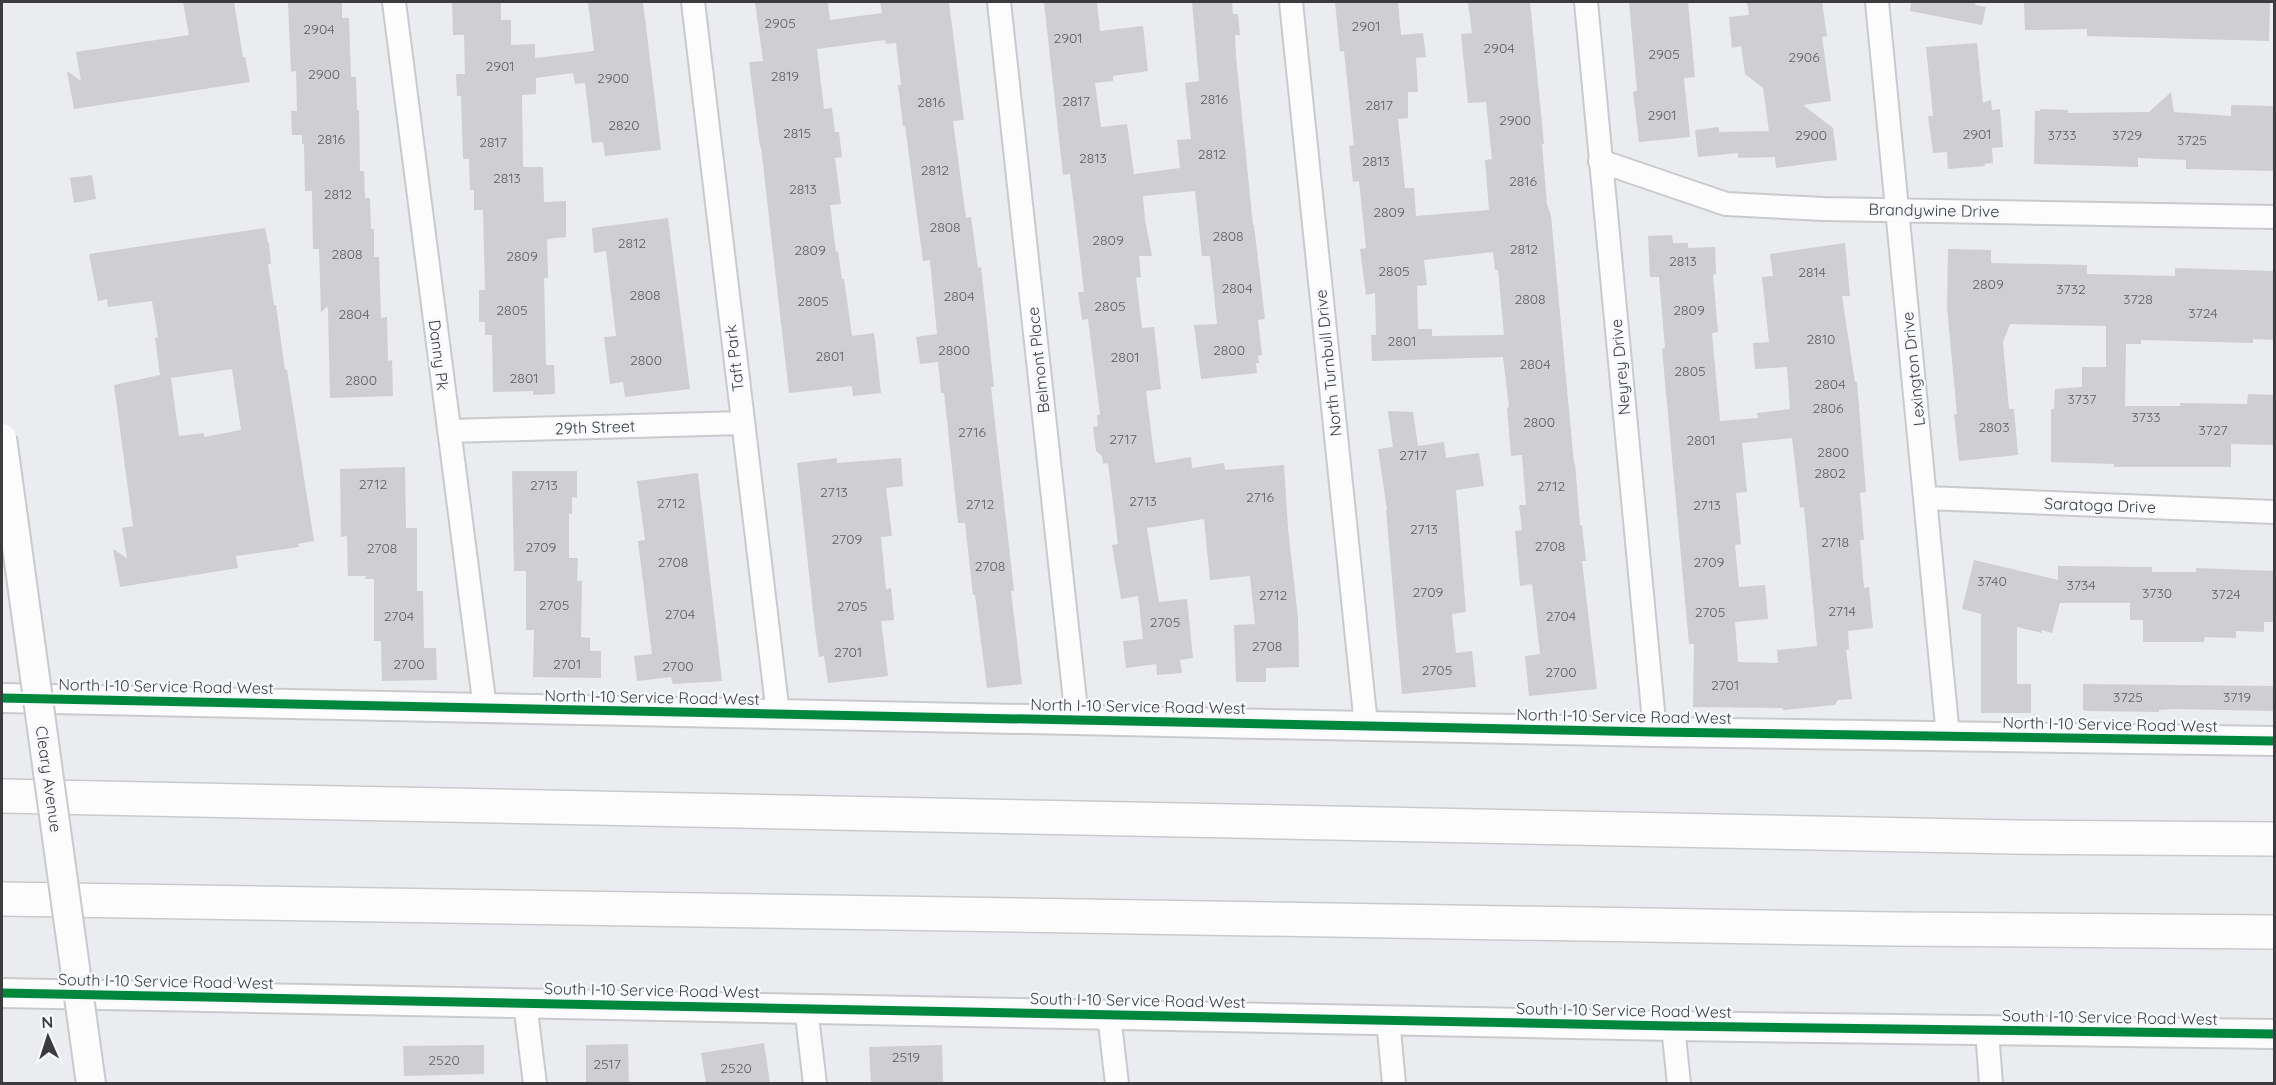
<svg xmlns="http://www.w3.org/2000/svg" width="2276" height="1085" font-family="Quicksand,sans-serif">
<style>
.building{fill:#cfced0;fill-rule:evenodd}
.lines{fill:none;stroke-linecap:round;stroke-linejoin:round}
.minor-casing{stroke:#c9cacc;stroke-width:26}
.tertiary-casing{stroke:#c9cacc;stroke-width:32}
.motorway-casing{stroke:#c9cacc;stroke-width:36}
.minor{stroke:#fcfcfd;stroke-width:22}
.tertiary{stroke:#fcfcfd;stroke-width:28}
.motorway{stroke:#fcfcfd;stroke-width:33}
.tertiary-bridge-casing{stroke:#c9cacc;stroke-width:32;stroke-linecap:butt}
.tertiary-bridge{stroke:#fcfcfd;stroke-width:28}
.cycleway-casing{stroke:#f7f9fd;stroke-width:13}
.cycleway{stroke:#00873e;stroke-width:9}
.labels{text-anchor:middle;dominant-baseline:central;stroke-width:4.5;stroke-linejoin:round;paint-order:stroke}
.number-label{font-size:14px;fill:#616062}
.street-label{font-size:16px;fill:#3c3c3e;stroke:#f7f9fd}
</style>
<rect width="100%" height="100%" fill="#ebecef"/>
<path class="building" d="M 183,2 L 234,2 L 243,57 L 245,57 L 250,82 L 74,109 L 67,71 L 81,81 L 76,52 L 189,35 Z
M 288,2 L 342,2 L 342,18 L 349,18 L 351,77 L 356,77 L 357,110 L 359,110 L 360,171 L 364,171 L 365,198 L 370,198 L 371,229 L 374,229 L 374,257 L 379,257 L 381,318 L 387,317 L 388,361 L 392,360 L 393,396 L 330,398 L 328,310 L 327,306 L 321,313 L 319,249 L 313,249 L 312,191 L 305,191 L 304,144 L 302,144 L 302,135 L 292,135 L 291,111 L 297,111 L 296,71 L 291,72 Z
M 452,2 L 501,2 L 501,20 L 511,20 L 511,45 L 535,44 L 535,58 L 594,51 L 588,2 L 643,2 L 661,150 L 605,156 L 603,142 L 592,143 L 585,83 L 575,84 L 573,73 L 536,78 L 536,94 L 522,95 L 523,167 L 543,167 L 544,202 L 566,201 L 566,237 L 547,239 L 548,278 L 544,278 L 546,365 L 554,365 L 555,394 L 533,395 L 533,391 L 493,392 L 492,335 L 485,335 L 485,322 L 479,322 L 479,290 L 485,290 L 485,287 L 483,210 L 474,210 L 474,190 L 470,190 L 469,159 L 463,159 L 461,96 L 457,96 L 456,74 L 465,74 L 464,35 L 453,35 Z
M 755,2 L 828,2 L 830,20 L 882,13 L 880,2 L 949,2 L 964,120 L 953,121 L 966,218 L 971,217 L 978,268 L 981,267 L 994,387 L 991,387 L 1014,591 L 1011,591 L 1022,684 L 987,688 L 975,595 L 973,595 L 965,523 L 958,523 L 944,393 L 941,393 L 938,362 L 920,364 L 916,337 L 937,334 L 930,260 L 923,261 L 905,126 L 903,126 L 898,85 L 901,85 L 896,43 L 886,44 L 885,40 L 817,49 L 824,109 L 832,108 L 835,132 L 839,132 L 842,157 L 835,158 L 841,204 L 830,205 L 836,252 L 838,251 L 842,279 L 844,279 L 852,336 L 874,333 L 881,393 L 853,396 L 852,386 L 789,393 L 761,147 L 760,147 L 749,62 L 763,61 Z
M 1044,2 L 1097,2 L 1100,31 L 1143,26 L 1148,71 L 1113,76 L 1113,81 L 1095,83 L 1101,127 L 1127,124 L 1134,174 L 1180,168 L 1177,140 L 1191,139 L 1185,83 L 1199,81 L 1192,2 L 1232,2 L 1233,14 L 1238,14 L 1240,35 L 1235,35 L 1236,57 L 1253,225 L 1254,225 L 1265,319 L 1258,320 L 1262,355 L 1258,356 L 1259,363 L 1256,363 L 1257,373 L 1201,379 L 1194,325 L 1217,324 L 1210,256 L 1202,256 L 1195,191 L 1143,196 L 1145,220 L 1152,256 L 1139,256 L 1141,277 L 1136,278 L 1142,328 L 1154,327 L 1161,389 L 1146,391 L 1155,463 L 1191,457 L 1192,468 L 1224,463 L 1225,470 L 1284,465 L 1288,528 L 1298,618 L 1299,667 L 1266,668 L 1266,682 L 1236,682 L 1234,625 L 1255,624 L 1250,576 L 1210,580 L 1204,519 L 1147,528 L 1159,602 L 1187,599 L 1193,658 L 1180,660 L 1182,673 L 1157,675 L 1156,664 L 1126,668 L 1123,641 L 1143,639 L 1138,596 L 1121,599 L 1112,545 L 1118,544 L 1108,463 L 1103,464 L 1102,456 L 1096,451 L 1093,427 L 1098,426 L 1097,415 L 1100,415 L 1088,319 L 1082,320 L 1078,292 L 1084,292 L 1076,223 L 1070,174 L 1063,175 Z
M 1335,2 L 1398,2 L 1401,35 L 1423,33 L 1426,57 L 1416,58 L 1418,92 L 1408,92 L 1408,118 L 1398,119 L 1405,188 L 1414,188 L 1416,216 L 1489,210 L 1485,160 L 1492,159 L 1486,102 L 1468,103 L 1461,34 L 1472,33 L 1468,2 L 1530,2 L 1544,144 L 1542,144 L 1547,204 L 1551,216 L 1574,464 L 1575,463 L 1580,525 L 1582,525 L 1586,561 L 1582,561 L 1597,689 L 1529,696 L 1525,656 L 1540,654 L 1532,584 L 1520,586 L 1515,531 L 1522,530 L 1519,505 L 1526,505 L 1522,455 L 1511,456 L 1507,408 L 1509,407 L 1503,357 L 1372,361 L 1371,335 L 1376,335 L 1375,293 L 1366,295 L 1360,249 L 1366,248 L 1359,181 L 1353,182 L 1349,146 L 1354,145 L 1344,51 L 1340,52 ZM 1493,252 L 1495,270 L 1498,270 L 1504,335 L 1432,336 L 1432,329 L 1418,329 L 1417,286 L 1427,285 L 1424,260 Z
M 1629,2 L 1688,2 L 1695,77 L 1684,78 L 1690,137 L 1639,142 L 1633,92 L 1637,91 Z
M 1747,2 L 1822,2 L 1827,36 L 1822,37 L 1831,101 L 1803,105 L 1833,128 L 1837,160 L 1776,168 L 1775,157 L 1738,158 L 1738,153 L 1698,157 L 1695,130 L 1719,127 L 1719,132 L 1769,131 L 1763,88 L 1745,74 L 1741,46 L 1732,48 L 1729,17 L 1749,15 Z
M 1911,2 L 1976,2 L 1975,5 L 1986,7 L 1982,25 L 1910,11 Z
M 2024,2 L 2270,2 L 2269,41 L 2087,36 L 2087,29 L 2025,30 Z
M 1977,43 L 1983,103 L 1991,100 L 1992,110 L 2000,109 L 2003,147 L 1992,148 L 1993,163 L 1985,164 L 1985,166 L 1948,169 L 1947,152 L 1933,153 L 1928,116 L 1933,116 L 1926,47 Z
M 2171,92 L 2174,112 L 2231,116 L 2231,105 L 2274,106 L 2274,171 L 2186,169 L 2186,160 L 2138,158 L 2138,167 L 2035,164 L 2034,162 L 2035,111 L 2040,111 L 2040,109 L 2068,110 L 2068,113 L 2149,112 Z
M 92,175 L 96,199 L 74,203 L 70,178 Z
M 668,218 L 690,389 L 625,397 L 623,382 L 610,384 L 604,337 L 616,336 L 606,251 L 594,253 L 592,228 Z
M 265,228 L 268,243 L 269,243 L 271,264 L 268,264 L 274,305 L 276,305 L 285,370 L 287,370 L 314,541 L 298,544 L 299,547 L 236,556 L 238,568 L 120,587 L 113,549 L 127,558 L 122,528 L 133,526 L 114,385 L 160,375 L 155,338 L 158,337 L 152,301 L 108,307 L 107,299 L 98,301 L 89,254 ZM 232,369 L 241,430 L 204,437 L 204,433 L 179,436 L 171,378 Z
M 1672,235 L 1673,243 L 1688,243 L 1688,248 L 1715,247 L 1716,274 L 1713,275 L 1718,332 L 1712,333 L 1720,421 L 1758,418 L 1757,413 L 1790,409 L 1787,367 L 1755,369 L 1753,343 L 1769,342 L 1762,277 L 1773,276 L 1770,254 L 1845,243 L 1850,296 L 1842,296 L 1855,382 L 1857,382 L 1866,492 L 1860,493 L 1864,540 L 1860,540 L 1864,588 L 1869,587 L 1873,628 L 1848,631 L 1849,649 L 1846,650 L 1852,699 L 1838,700 L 1835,705 L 1783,710 L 1783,708 L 1693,707 L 1694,644 L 1689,644 L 1662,349 L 1665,348 L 1659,277 L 1650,277 L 1648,236 ZM 1792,438 L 1800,508 L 1804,507 L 1817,646 L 1777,650 L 1778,663 L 1738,662 L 1735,622 L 1768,619 L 1765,585 L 1739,587 L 1735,545 L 1741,544 L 1736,493 L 1747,492 L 1742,443 Z
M 1948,249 L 1991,250 L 1991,263 L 2087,265 L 2087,274 L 2175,276 L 2175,268 L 2274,271 L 2274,340 L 2253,339 L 2253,343 L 2141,340 L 2141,344 L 2126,344 L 2125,406 L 2180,406 L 2180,403 L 2247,404 L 2248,394 L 2274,395 L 2274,445 L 2231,444 L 2231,467 L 2114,467 L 2114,464 L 2051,462 L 2051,409 L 2054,409 L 2055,389 L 2082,387 L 2082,367 L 2106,367 L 2106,326 L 2010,324 L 2003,342 L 2009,409 L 2014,409 L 2018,455 L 1959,461 L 1954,414 L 1957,414 L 1947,308 Z
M 1388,411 L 1413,412 L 1418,446 L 1444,442 L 1446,458 L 1479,453 L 1484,486 L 1456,490 L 1466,612 L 1452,614 L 1456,653 L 1472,651 L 1476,687 L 1402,694 L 1386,510 L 1387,510 L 1378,449 L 1393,447 Z
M 837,458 L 837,463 L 901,458 L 903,486 L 886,488 L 892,536 L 881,537 L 886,589 L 891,588 L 894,620 L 881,621 L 888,676 L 828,683 L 824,656 L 819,657 L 815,629 L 797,463 Z
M 405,467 L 406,528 L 417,528 L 417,591 L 423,591 L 424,648 L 436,648 L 437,680 L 382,681 L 381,641 L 374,641 L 374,579 L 365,579 L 366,576 L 348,576 L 347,536 L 341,537 L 340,469 Z
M 512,471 L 577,471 L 577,498 L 572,497 L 572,514 L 569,514 L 569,558 L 578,558 L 577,581 L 582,581 L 581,637 L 590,638 L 590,651 L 601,651 L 601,678 L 533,677 L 534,630 L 526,630 L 526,571 L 514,571 Z
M 698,473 L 722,681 L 673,684 L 671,677 L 637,681 L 634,656 L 652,654 L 638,541 L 645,540 L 637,481 Z
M 1974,560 L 2058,580 L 2058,566 L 2152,567 L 2152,572 L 2196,572 L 2196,568 L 2274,571 L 2274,622 L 2264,622 L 2264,632 L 2236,631 L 2236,638 L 2205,637 L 2204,642 L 2143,642 L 2143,620 L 2130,620 L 2130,603 L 2060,603 L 2052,633 L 2042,630 L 2042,633 L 2017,627 L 2017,684 L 2031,684 L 2031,713 L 1981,713 L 1981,614 L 1962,609 Z
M 2083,684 L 2274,686 L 2274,711 L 2174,709 L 2159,710 L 2159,712 L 2088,711 L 2083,710 Z
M 764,1043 L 770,1083 L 706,1083 L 701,1053 Z
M 628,1044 L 629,1083 L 586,1083 L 586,1045 Z
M 484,1045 L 484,1074 L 404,1076 L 403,1046 Z
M 942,1045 L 943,1082 L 871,1083 L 869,1047 Z"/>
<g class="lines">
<defs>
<path id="minor" d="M 394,2 L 485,708
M 693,2 L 778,714
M 999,2 L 1077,719
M 1291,2 L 1366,725
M 1586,2 L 1655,732
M 1877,2 L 1948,736
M 1600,161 L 1726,204 L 1824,209 L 2274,217
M 449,431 L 742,423
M 1926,498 L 2274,512
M 525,1003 L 535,1084
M 806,1008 L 815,1084
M 1109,1015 L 1117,1084
M 1388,1019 L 1394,1084
M 1673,1026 L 1679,1084
M 1987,1031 L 1991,1084"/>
<path id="tertiary" d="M 2,698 L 1655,732 L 2274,741
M 2,993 L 1673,1026 L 2274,1034"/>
<path id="motorway" d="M 2,796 L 2015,837 L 2274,839
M 2,899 L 1895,929 L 2274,932"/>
</defs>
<use href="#minor" class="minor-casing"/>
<use href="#tertiary" class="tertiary-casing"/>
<use href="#motorway" class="motorway-casing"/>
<use href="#minor" class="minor"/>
<use href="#tertiary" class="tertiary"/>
<use href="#motorway" class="motorway"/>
<defs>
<path id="tertiary-bridge" d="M 2,438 L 91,1084"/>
</defs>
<use href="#tertiary-bridge" class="tertiary-bridge-casing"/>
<use href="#tertiary-bridge" class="tertiary-bridge"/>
<defs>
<path id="cycleway" d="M 2,698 L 1655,732 L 2274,741
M 2,993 L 1673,1026 L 2274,1034"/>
</defs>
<use href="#cycleway" class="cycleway-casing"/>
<use href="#cycleway" class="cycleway"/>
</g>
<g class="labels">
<g class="number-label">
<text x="780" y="23">2905</text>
<text x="1366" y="26">2901</text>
<text x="319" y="29">2904</text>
<text x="1068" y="38">2901</text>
<text x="1499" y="48">2904</text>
<text x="1664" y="54">2905</text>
<text x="1804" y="57">2906</text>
<text x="500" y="66">2901</text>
<text x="324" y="74">2900</text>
<text x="785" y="76">2819</text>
<text x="613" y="78">2900</text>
<text x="1214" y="99">2816</text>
<text x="1076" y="101">2817</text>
<text x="931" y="102">2816</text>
<text x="1379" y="105">2817</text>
<text x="1662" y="115">2901</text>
<text x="1515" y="120">2900</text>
<text x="624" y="125">2820</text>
<text x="797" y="133">2815</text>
<text x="1977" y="134">2901</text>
<text x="1811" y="135">2900</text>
<text x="2062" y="135">3733</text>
<text x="2127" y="135">3729</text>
<text x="331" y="139">2816</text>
<text x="2192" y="140">3725</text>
<text x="493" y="142">2817</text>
<text x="1212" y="154">2812</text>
<text x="1093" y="158">2813</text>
<text x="1376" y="161">2813</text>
<text x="935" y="170">2812</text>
<text x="507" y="178">2813</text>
<text x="1523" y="181">2816</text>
<text x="803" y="189">2813</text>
<text x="338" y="194">2812</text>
<text x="1389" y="212">2809</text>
<text x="945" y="227">2808</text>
<text x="1228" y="236">2808</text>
<text x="1108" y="240">2809</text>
<text x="632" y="243">2812</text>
<text x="1524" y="249">2812</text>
<text x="810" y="250">2809</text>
<text x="347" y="254">2808</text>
<text x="522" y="256">2809</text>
<text x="1683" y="261">2813</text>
<text x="1394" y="271">2805</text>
<text x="1812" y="272">2814</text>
<text x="1988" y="284">2809</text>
<text x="1237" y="288">2804</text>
<text x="2071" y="289">3732</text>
<text x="645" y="295">2808</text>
<text x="959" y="296">2804</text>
<text x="1530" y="299">2808</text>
<text x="2138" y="299">3728</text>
<text x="813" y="301">2805</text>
<text x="1110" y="306">2805</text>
<text x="512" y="310">2805</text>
<text x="1689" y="310">2809</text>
<text x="2203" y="313">3724</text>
<text x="354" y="314">2804</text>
<text x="1821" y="339">2810</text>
<text x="1402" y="341">2801</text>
<text x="954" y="350">2800</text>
<text x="1229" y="350">2800</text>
<text x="830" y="356">2801</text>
<text x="1125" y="357">2801</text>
<text x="646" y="360">2800</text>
<text x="1535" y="364">2804</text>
<text x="1690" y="371">2805</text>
<text x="524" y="378">2801</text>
<text x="361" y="380">2800</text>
<text x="1830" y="384">2804</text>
<text x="2082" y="399">3737</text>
<text x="1828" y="408">2806</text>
<text x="2146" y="417">3733</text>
<text x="1539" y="422">2800</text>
<text x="1994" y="427">2803</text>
<text x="2213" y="430">3727</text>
<text x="972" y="432">2716</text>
<text x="1123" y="439">2717</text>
<text x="1701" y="440">2801</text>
<text x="1833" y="452">2800</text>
<text x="1413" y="455">2717</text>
<text x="1830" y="473">2802</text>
<text x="373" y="484">2712</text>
<text x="544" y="485">2713</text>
<text x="1551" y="486">2712</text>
<text x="834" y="492">2713</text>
<text x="1260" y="497">2716</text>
<text x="1143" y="501">2713</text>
<text x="671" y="503">2712</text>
<text x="980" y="504">2712</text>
<text x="1707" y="505">2713</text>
<text x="1424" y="529">2713</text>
<text x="847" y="539">2709</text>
<text x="1835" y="542">2718</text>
<text x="1550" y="546">2708</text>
<text x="541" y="547">2709</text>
<text x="382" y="548">2708</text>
<text x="673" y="562">2708</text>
<text x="1709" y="562">2709</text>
<text x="990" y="566">2708</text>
<text x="1992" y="581">3740</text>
<text x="2081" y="585">3734</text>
<text x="1428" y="592">2709</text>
<text x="2157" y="593">3730</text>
<text x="2226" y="594">3724</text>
<text x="1273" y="595">2712</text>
<text x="554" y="605">2705</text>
<text x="852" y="606">2705</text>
<text x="1842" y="611">2714</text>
<text x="1710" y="612">2705</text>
<text x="680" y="614">2704</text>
<text x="399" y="616">2704</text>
<text x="1561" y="616">2704</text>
<text x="1165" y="622">2705</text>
<text x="1267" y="646">2708</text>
<text x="848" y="652">2701</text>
<text x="409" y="664">2700</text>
<text x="567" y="664">2701</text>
<text x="678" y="666">2700</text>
<text x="1437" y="670">2705</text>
<text x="1561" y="672">2700</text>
<text x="1725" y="685">2701</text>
<text x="2128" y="697">3725</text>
<text x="2237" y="697">3719</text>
<text x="906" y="1057">2519</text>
<text x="444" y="1060">2520</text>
<text x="607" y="1064">2517</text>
<text x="736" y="1068">2520</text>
</g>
<g class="street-label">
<text transform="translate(1934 210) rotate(1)">Brandywine Drive</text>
<text transform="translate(439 355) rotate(83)">Danny Pk</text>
<text transform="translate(734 358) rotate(-97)">Taft Park</text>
<text transform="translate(1038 360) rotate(-96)">Belmont Place</text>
<text transform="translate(1328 363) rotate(-96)">North Turnbull Drive</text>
<text transform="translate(1620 367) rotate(-95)">Neyrey Drive</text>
<text transform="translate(1913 369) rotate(-96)">Lexington Drive</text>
<text transform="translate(595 427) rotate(-2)">29th Street</text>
<text transform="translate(2100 505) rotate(2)">Saratoga Drive</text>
<text transform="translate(166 686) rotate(1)">North I-10 Service Road West</text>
<text transform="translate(652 697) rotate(1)">North I-10 Service Road West</text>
<text transform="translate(1138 706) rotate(1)">North I-10 Service Road West</text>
<text transform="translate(1624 716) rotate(1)">North I-10 Service Road West</text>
<text transform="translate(2110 724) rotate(1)">North I-10 Service Road West</text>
<text transform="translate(49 779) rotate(82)">Cleary Avenue</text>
<text transform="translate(166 981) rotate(1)">South I-10 Service Road West</text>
<text transform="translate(652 990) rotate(1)">South I-10 Service Road West</text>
<text transform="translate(1138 1000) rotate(1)">South I-10 Service Road West</text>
<text transform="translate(1624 1010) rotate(1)">South I-10 Service Road West</text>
<text transform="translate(2110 1017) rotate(1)">South I-10 Service Road West</text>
</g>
</g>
<rect width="2276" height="1085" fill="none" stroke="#3c3c3e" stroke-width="6"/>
<g transform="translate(48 1037) rotate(357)" stroke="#f7f9fd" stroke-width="4.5" paint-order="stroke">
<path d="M0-4.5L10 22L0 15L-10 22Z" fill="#3c3c3e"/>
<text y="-9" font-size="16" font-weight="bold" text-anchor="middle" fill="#3c3c3e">N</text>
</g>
</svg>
